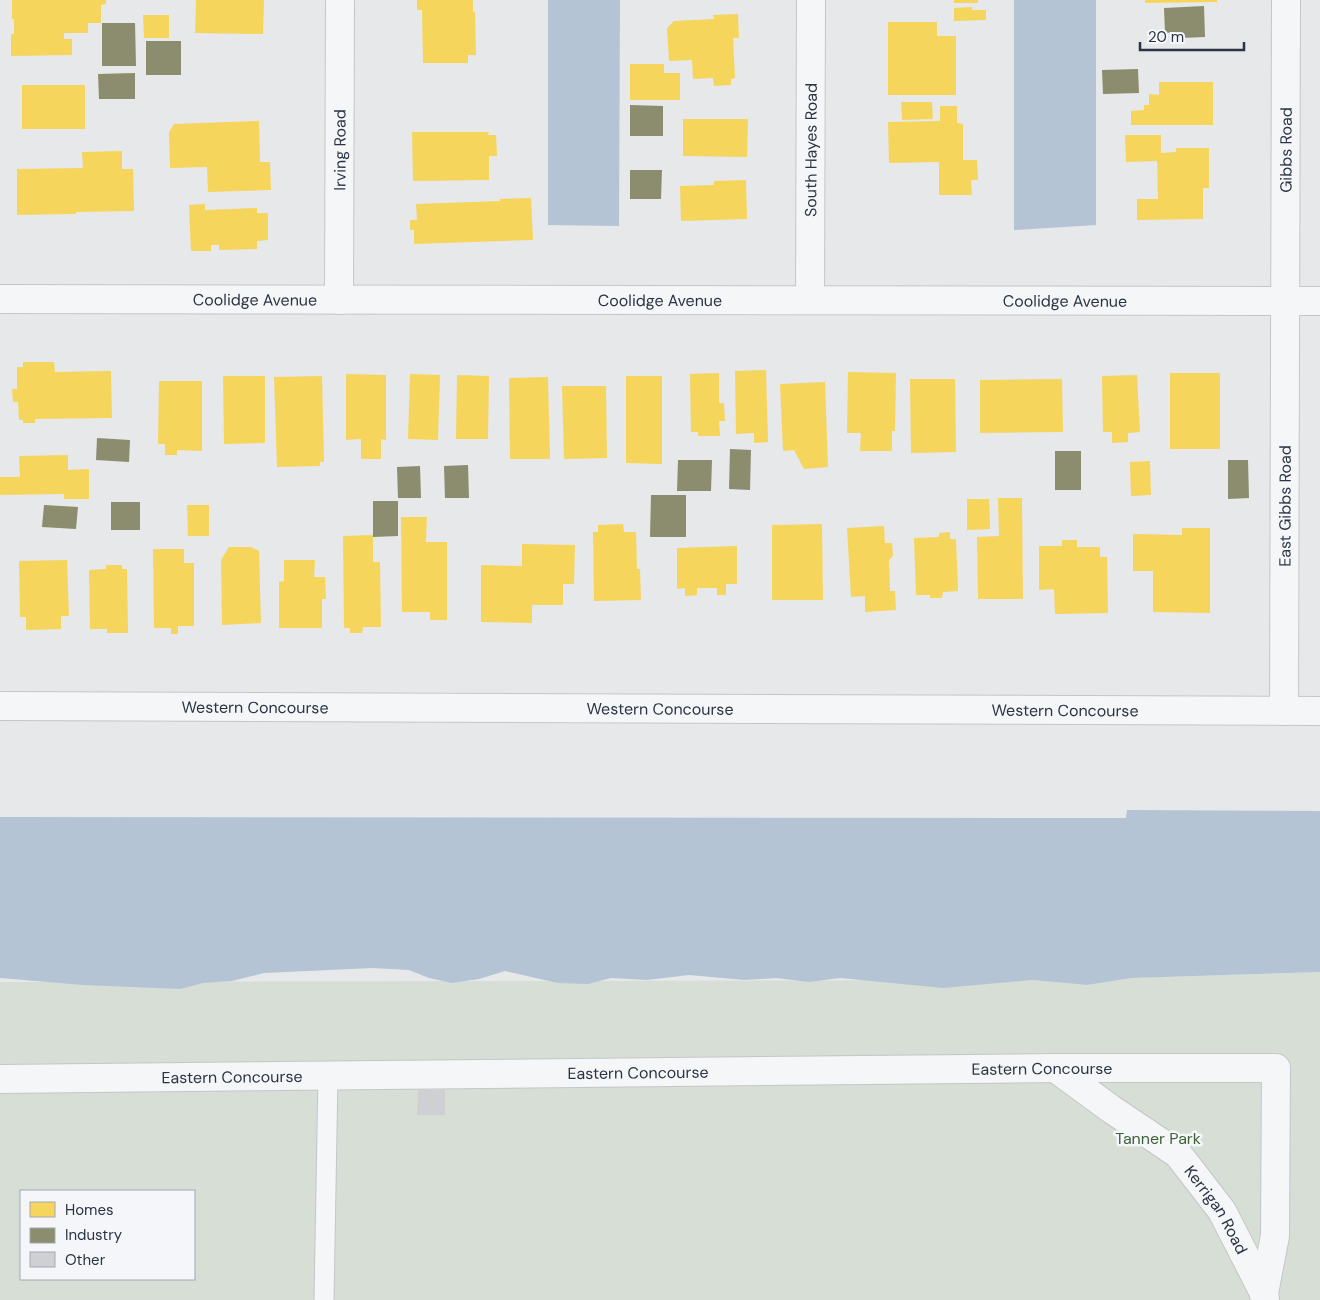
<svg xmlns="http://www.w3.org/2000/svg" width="1320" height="1300" font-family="'DM Sans',sans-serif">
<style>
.green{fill:#d6ded6;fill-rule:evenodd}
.water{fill:#b4c4d5}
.homes{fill:#f6d55c}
.industry{fill:#8c8c6e}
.building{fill:#ced0d3}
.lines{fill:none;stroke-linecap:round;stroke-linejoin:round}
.service-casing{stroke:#c4c6c8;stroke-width:21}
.minor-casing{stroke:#c4c6c8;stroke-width:30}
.service{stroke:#f5f6f7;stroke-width:19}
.minor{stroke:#f5f6f7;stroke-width:28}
.labels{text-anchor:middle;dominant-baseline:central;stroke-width:5;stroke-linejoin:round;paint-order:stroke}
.street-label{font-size:16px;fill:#2b3445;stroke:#f4f6f9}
.park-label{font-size:16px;fill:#3f6138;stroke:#f4f6f9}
</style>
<rect width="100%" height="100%" fill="#e6e8ea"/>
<path class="green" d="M 1320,972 L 1320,1300 L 0,1300 L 0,982 L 1032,980 L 1087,985 L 1132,978 ZM 21,1191 L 194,1191 L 194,1279 L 21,1279 Z"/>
<path class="water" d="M 548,0 L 620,0 L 619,226 L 548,225 Z
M 1014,0 L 1096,0 L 1096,225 L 1014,230 Z
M 1127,810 L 1320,811 L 1320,972 L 1132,978 L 1087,985 L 1032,980 L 943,988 L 840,978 L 809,982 L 776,978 L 745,980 L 689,975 L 647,980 L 611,978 L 588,984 L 558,983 L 505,971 L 479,979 L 452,983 L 429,978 L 409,970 L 373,968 L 264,973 L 232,981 L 203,983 L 180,989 L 83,985 L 0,978 L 0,817 L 1126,818 Z"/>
<path class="homes" d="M 12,0 L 106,0 L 106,4 L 101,5 L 101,23 L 88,23 L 88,33 L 64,33 L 64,39 L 72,39 L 72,55 L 11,56 L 11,34 L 14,34 L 14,19 L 12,19 Z
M 196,0 L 264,0 L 263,34 L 195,33 Z
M 417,0 L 473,0 L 473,12 L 475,12 L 476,55 L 468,55 L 468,63 L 423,63 L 422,10 L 417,10 Z
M 954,0 L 978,0 L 978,3 L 954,3 Z
M 1145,0 L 1217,0 L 1217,2 L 1145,3 Z
M 972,7 L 972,10 L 986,10 L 986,20 L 954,21 L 954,8 Z
M 738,14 L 739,38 L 733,38 L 735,78 L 731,79 L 731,85 L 714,86 L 713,78 L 693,79 L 692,60 L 669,61 L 667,28 L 674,21 L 714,19 L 713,15 Z
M 143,15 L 169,15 L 169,38 L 144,38 Z
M 888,22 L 937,22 L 937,36 L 956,36 L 956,95 L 888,95 Z
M 630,64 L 664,64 L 664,73 L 680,73 L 680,100 L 630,100 Z
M 1159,82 L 1213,82 L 1213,125 L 1131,125 L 1131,111 L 1144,110 L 1144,105 L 1149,105 L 1149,94 L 1159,95 Z
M 22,85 L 85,85 L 85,129 L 22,129 Z
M 901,102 L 932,102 L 933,119 L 902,120 Z
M 940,106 L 957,106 L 957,123 L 963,124 L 963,160 L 977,160 L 978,180 L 971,180 L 972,195 L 939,195 L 939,162 L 889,163 L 888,122 L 940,121 Z
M 683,119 L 748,119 L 747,157 L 683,156 Z
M 259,121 L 260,162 L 270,162 L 271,190 L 208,192 L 207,167 L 170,168 L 169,132 L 174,124 Z
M 412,132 L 489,132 L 488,135 L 496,135 L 497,156 L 489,156 L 489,180 L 413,181 Z
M 1125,135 L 1161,135 L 1161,153 L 1176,152 L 1176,148 L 1209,148 L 1209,188 L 1203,188 L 1203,219 L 1137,220 L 1137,199 L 1158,199 L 1157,161 L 1126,162 Z
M 122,151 L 122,169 L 133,169 L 134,211 L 76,212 L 76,214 L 17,215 L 17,169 L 83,168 L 82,152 Z
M 746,180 L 747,219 L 681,221 L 680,186 L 714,185 L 714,181 Z
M 531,198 L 533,240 L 414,244 L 414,230 L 410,230 L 410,220 L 417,220 L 416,204 L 500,201 L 500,199 Z
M 205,204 L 205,210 L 257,208 L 257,213 L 268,213 L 268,240 L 257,241 L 257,249 L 219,250 L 219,245 L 211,245 L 211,251 L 191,251 L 189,205 Z
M 23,362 L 54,362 L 55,372 L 111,371 L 112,418 L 35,419 L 35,423 L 23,423 L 23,420 L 19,420 L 18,402 L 13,402 L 12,389 L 17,389 L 17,367 L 23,367 Z
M 766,370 L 768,442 L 754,443 L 754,433 L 736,434 L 735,371 Z
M 848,372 L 896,373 L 895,431 L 892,431 L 892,451 L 860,451 L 861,433 L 847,433 Z
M 719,373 L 719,403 L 724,403 L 725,421 L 719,421 L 720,436 L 698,436 L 698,432 L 691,432 L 690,374 Z
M 1170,373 L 1220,373 L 1220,449 L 1170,449 Z
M 346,374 L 386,375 L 386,440 L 381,439 L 381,459 L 361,459 L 361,439 L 346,440 Z
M 410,374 L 440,375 L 438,440 L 408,439 Z
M 457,375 L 489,376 L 488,439 L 456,439 Z
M 1137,375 L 1140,432 L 1128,433 L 1128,442 L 1112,443 L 1112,432 L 1103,432 L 1102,376 Z
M 223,376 L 265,376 L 265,443 L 224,444 Z
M 322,376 L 324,462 L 320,462 L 320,466 L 277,467 L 274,377 Z
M 626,376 L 662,376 L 662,464 L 626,463 Z
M 548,377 L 550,459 L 510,459 L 509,378 Z
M 910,379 L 955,379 L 956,452 L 911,453 Z
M 1062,379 L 1063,432 L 980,433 L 980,380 Z
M 159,381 L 202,381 L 202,451 L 177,450 L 177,455 L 165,455 L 165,444 L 158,444 Z
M 825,382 L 828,467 L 804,469 L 794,450 L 783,451 L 780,384 Z
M 562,386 L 606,386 L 607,458 L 564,459 Z
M 68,455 L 68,470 L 89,469 L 89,499 L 64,499 L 64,494 L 0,495 L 0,477 L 20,477 L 19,456 Z
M 1150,461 L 1151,495 L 1131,496 L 1130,462 Z
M 998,498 L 1022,498 L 1023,599 L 978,599 L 977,537 L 999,536 Z
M 967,499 L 989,499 L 990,529 L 967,530 Z
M 187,505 L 209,505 L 209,536 L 188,536 Z
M 401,517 L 427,517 L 426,542 L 447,542 L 447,620 L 430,620 L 430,612 L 402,612 Z
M 623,524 L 624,532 L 636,532 L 637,569 L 640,569 L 641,600 L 594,601 L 593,532 L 598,532 L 598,525 Z
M 822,524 L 823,600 L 772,600 L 772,525 Z
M 884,526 L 885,543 L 892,543 L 893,556 L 889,560 L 890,591 L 895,591 L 896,610 L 865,612 L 865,596 L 851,597 L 847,528 Z
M 1182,528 L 1210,528 L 1210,613 L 1153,612 L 1153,571 L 1133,571 L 1133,534 L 1182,535 Z
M 950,532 L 950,539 L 956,539 L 958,591 L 943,592 L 942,598 L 930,598 L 930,595 L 916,595 L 914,538 L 939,537 L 939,533 Z
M 373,535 L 373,562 L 380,562 L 381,627 L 363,627 L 362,633 L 350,633 L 350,628 L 344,628 L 343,536 Z
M 1062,540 L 1077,540 L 1077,547 L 1100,547 L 1100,557 L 1107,557 L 1108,613 L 1055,614 L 1054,589 L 1039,590 L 1039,546 L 1062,546 Z
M 522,544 L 575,545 L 574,584 L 563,584 L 563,605 L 532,605 L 532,623 L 481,622 L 481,565 L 522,566 Z
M 737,546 L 737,584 L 726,584 L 726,595 L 717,595 L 717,588 L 697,588 L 697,595 L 685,596 L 685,588 L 677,589 L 677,548 Z
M 229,547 L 251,547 L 259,551 L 261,623 L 222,625 L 221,560 Z
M 153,549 L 184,549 L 184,563 L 194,563 L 194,626 L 178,626 L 178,634 L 171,634 L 171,628 L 154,628 Z
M 67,560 L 69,616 L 61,616 L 61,629 L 26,630 L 26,617 L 20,617 L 19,561 Z
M 284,560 L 315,560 L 314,577 L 325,577 L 326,599 L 322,599 L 322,628 L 279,628 L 279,582 L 284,581 Z
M 106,565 L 122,565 L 122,569 L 127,569 L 128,633 L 107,633 L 107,629 L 90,629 L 89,570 L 106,569 Z"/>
<path class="industry" d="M 1204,6 L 1205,37 L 1181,38 L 1180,32 L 1165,33 L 1164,8 Z
M 102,23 L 135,23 L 136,66 L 102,66 Z
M 146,41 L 181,41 L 181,75 L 146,75 Z
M 1138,69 L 1139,93 L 1103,94 L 1102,70 Z
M 135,73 L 135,99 L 99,99 L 98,74 Z
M 630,105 L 663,106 L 663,136 L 630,136 Z
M 630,170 L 662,170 L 661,199 L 630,199 Z
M 97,438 L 130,440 L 129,462 L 96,460 Z
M 730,449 L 751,450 L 750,490 L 729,489 Z
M 1055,451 L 1081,451 L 1081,490 L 1055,490 Z
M 678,460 L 712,460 L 711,491 L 677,491 Z
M 1228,460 L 1248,460 L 1249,498 L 1228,499 Z
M 468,465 L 469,498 L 445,498 L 444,466 Z
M 420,466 L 421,498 L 398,498 L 397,467 Z
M 651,495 L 686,495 L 686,537 L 650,537 Z
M 373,501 L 398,501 L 398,536 L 373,537 Z
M 111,502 L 140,502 L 140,530 L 111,530 Z
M 44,505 L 78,507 L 76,529 L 42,527 Z"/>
<path class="building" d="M 418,1090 L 445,1090 L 445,1115 L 417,1115 Z"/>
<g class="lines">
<defs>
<path id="service" d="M 324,1300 L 328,1075"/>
<g id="minor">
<path id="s1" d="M 0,299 L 1320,301"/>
<path id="s2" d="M 339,300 L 340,0"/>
<path id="s3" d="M 810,300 L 811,0"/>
<path id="s4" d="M 0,706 L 1320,711"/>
<path id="s5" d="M 1284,711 L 1286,0"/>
<path id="s6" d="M 1055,1068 L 1111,1109 L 1178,1154 L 1222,1211 L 1264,1293"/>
<path id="s7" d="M 0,1079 L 1055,1068 L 1276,1068 L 1275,1236 L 1264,1293 L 1265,1300"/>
</g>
</defs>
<use href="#service" class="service-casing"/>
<use href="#minor" class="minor-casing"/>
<use href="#service" class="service"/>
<use href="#minor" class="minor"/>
</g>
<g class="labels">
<g class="street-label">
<text stroke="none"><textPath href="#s2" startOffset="150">Irving Road</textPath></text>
<text stroke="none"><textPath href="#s3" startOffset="150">South Hayes Road</textPath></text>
<text stroke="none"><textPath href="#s5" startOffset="561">Gibbs Road</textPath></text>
<text stroke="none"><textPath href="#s1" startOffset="255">Coolidge Avenue</textPath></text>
<text stroke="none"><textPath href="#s1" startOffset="660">Coolidge Avenue</textPath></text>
<text stroke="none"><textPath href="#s1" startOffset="1065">Coolidge Avenue</textPath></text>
<text stroke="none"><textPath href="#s5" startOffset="205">East Gibbs Road</textPath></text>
<text stroke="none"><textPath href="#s4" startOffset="255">Western Concourse</textPath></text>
<text stroke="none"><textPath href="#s4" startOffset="660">Western Concourse</textPath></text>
<text stroke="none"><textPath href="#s4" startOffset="1065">Western Concourse</textPath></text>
<text stroke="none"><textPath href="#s7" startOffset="1042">Eastern Concourse</textPath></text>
<text stroke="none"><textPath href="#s7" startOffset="638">Eastern Concourse</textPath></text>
<text stroke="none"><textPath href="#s7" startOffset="232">Eastern Concourse</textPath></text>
<text stroke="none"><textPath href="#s6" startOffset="218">Kerrigan Road</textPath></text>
</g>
<g class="park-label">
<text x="1158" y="1138">Tanner Park</text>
</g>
</g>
<rect x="20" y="1190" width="175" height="90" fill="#f4f6f9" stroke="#a4a8b1"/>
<rect x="30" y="1202" width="25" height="15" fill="#f6d55c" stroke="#a4a8b1"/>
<text x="65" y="1215" font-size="15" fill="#2b3445">Homes</text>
<rect x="30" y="1228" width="25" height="15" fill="#8c8c6e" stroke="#a4a8b1"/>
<text x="65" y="1240" font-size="15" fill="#2b3445">Industry</text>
<rect x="30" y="1252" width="25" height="15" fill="#ced0d3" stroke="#a4a8b1"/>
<text x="65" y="1265" font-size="15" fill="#2b3445">Other</text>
<path d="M1140 42v8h104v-8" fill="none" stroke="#2b3445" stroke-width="2.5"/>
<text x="1148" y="42" font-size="15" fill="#2b3445" stroke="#f4f6f9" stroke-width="4" paint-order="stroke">20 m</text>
</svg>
